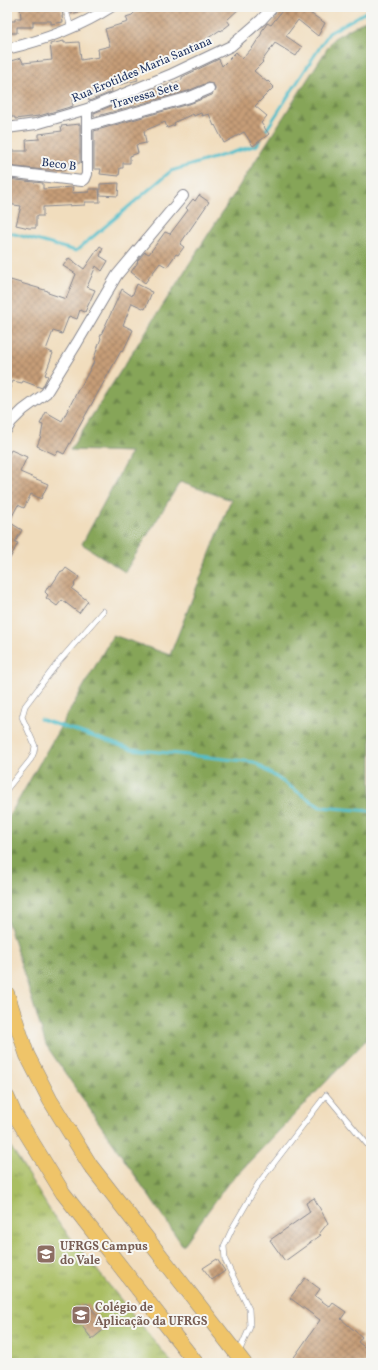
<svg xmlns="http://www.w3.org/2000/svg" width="378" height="1370" font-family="Vollkorn,serif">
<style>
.grass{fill:url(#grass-tufts);stroke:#627660}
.forest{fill:url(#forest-firs);stroke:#506a5b}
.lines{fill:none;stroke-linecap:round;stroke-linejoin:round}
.stream{stroke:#51beca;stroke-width:3}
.building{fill:url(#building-cross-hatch)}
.lane-casing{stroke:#86868e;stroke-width:6}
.street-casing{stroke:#86868e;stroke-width:12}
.primary-casing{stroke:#86868e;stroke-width:16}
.lane{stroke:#fff;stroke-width:5}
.street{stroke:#fff;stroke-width:10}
.primary{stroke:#efc469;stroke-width:15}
.labels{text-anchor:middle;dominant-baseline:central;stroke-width:4;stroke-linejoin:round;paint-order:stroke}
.street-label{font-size:12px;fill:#1b2f5e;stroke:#f6f6f2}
.education-label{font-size:12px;font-weight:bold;fill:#785e54;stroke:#f6f6f2;text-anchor:start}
</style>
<defs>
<pattern id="grass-tufts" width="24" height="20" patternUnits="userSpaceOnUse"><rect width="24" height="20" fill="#a9be62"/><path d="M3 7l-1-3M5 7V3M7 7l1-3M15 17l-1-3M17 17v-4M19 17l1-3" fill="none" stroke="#899b54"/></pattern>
<pattern id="forest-firs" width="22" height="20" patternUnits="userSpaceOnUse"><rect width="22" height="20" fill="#86a558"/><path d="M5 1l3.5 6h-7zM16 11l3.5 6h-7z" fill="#6d874c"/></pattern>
<pattern id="building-cross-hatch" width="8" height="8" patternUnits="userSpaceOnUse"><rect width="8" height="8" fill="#c69d77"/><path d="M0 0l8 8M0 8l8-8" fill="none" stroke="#a08065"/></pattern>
</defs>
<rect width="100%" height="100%" fill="#f6f6f2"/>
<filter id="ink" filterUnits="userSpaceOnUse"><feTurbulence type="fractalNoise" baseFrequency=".025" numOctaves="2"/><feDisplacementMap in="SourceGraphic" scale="8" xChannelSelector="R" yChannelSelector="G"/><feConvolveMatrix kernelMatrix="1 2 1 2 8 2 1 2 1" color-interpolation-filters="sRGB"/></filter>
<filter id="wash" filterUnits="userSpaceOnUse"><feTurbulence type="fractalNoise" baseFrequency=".012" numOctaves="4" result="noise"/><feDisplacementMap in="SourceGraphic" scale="16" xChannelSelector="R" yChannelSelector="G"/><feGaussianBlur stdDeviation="0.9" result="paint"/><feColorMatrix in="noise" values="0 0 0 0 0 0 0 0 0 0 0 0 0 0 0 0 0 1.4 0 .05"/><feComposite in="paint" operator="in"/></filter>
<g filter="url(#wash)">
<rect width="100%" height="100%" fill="#f1ddbd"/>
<path class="grass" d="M 7,1141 L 54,1217 L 172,1363 L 7,1363 Z"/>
<path class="forest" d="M 371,17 L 371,1035 L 226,1186 L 183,1246 L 46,1045 L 7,920 L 7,820 L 113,635 L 170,655 L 231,500 L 180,482 L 125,572 L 82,544 L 131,452 L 70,450 L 334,38 Z"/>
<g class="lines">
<path class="stream" d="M 265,132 L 329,33 L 371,9
M 7,232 L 76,251 L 171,171 L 257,145 L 261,138
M 40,719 L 131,749 L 254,762 L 320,807 L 371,811"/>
</g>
<g id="blocks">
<path class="building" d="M 20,7 L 61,7 L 63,16 L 62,16 L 63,22 L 51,24 L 51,21 L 33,21 L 33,27 L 17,27 L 17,33 L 8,33 L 9,21 L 15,21 L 15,18 L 21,18 Z
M 69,7 L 86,7 L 86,10 L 71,14 Z
M 140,7 L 241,7 L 227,20 L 230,24 L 221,31 L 220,30 L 195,47 L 193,44 L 175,58 L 174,57 L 148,69 L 135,73 L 138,80 L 111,87 L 112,92 L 89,101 L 88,97 L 72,100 L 73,106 L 39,116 L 15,119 L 15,117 L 11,117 L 10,97 L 7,97 L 7,62 L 21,58 L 23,63 L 52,60 L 50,44 L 64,41 L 64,43 L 79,42 L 81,60 L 99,57 L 98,49 L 110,46 L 105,29 L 128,22 L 126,17 L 132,15 Z
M 285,7 L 299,7 L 303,10 L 304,9 L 325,23 L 318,36 L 298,20 L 286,36 L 302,47 L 296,56 L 275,43 L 262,61 L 263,62 L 254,71 L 267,82 L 268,81 L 274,87 L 255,106 L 267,116 L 261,123 L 269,134 L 253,146 L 244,132 L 224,143 L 215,125 L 214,126 L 209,114 L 202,116 L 201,113 L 194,116 L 193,114 L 177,121 L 174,123 L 175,125 L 167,128 L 165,122 L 144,131 L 146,143 L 136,145 L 138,153 L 130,156 L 130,163 L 123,163 L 123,168 L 120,168 L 119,176 L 100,174 L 101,169 L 94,169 L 94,131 L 192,103 L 212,95 L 215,90 L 215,87 L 213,84 L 207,83 L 188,91 L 94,117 L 94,113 L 135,96 L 182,80 L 182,77 L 219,59 L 222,66 L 236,52 L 242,59 L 253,47 L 262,33 L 261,32 L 266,25 L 267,23 L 271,25 Z
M 80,124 L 80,163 L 69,164 L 69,169 L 44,170 L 7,166 L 7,151 L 27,151 L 26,140 L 39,139 L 39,134 L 62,131 L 61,126 Z
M 7,179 L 43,183 L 43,189 L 73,187 L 72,193 L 89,192 L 89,189 L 99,189 L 100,202 L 85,202 L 85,205 L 43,207 L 43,216 L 36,216 L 36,228 L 29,228 L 16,225 L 21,206 L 7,204 Z
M 119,183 L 118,196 L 100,195 L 100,184 Z
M 199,195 L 209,202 L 180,244 L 184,247 L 178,255 L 176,254 L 167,267 L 160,263 L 145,283 L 131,272 L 138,262 L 137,261 L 145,252 L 149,254 L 165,232 L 170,234 L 188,210 L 186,208 L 193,199 L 195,201 Z
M 100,246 L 103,248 L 100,256 L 108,261 L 102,271 L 96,266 L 87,287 L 95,290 L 85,312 L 80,310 L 77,319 L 69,316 L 62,334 L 53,331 L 46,350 L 53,353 L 45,375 L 48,376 L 42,388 L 23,381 L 22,383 L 13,381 L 7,395 L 7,279 L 48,291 L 48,293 L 66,299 L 76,274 L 63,266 L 69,258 L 84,269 Z
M 137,284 L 149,290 L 149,291 L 152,292 L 145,309 L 132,303 L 123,325 L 133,330 L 125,347 L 122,352 L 121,351 L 64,454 L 58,451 L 56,455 L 37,446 L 41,436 L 43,425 L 40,424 L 46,412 L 62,421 L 79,388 L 80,388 L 94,362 L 93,361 L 101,338 L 100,337 L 122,289 L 132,296 Z
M 11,450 L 27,457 L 20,472 L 48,484 L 41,499 L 31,494 L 24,508 L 18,505 L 9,522 L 22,530 L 15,542 L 18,543 L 7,564 L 7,458 Z
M 66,568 L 79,577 L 74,584 L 75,585 L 72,589 L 88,601 L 79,613 L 62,600 L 57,606 L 46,598 L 48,595 L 45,592 L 49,585 L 51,586 L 61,571 L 63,572 Z
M 314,1198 L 328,1223 L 319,1234 L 321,1235 L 285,1261 L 270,1240 L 310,1212 L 306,1203 Z
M 217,1259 L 225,1271 L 212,1280 L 203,1268 Z
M 305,1278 L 320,1289 L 315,1296 L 330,1307 L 333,1303 L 346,1312 L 341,1319 L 362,1337 L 358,1342 L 371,1352 L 371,1357 L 366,1363 L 290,1363 L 320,1320 L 290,1298 Z
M 87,1303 L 107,1327 L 92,1339 L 71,1312 L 81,1304 L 83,1306 Z"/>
</g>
</g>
<g filter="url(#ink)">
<use href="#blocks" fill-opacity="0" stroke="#86868e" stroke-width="1"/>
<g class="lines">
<defs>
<path id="lane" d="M 65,7 L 71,28
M 7,789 L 31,759 L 34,752 L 35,746 L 22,717 L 25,706 L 56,665 L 103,611
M 239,1352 L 250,1327 L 249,1309 L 225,1260 L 224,1246 L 233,1227 L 258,1184 L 326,1095 L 367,1144"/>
<path id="street" d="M 7,49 C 45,40 78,28 111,7
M 87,126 L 190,97 L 209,89
M 7,128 L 36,124 L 87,109 L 172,74 L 231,46 L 261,20 L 273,7
M 7,172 L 82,181 L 85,179 L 87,174 L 87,109
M 7,429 L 11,422 L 23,410 L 46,393 L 77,343 L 117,275 L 183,196"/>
<path id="primary" d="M 7,994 L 27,1055 L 50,1100 L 90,1165 L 244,1363
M 7,1097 L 14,1113 L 63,1193 L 196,1363"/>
</defs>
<use href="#lane" class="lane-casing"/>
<use href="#street" class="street-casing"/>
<use href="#primary" class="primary-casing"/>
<use href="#lane" class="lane"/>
<use href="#street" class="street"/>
<use href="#primary" class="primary"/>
</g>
</g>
<defs>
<symbol id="university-square" viewBox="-11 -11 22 22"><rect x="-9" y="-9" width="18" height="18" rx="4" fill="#8d6e63" stroke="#f6f6f2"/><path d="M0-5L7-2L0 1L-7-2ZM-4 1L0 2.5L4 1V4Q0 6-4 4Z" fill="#fff"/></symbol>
<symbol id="school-square" viewBox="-11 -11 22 22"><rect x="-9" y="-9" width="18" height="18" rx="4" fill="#8d6e63" stroke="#f6f6f2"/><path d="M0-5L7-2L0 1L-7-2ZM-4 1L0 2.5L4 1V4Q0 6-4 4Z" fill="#fff"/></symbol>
</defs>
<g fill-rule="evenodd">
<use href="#university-square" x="35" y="1243" width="22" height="22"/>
<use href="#school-square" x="70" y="1304" width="22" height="22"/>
</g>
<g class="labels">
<g class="street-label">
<text transform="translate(142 70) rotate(-23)">Rua Erotildes Maria Santana</text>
<text transform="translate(145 96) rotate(-16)">Travessa Sete</text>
<text transform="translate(59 165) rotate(7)">Beco B</text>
</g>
<g class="education-label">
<text x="60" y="1247">UFRGS Campus<tspan x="60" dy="14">do Vale</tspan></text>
<text x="95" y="1308">Colégio de<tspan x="95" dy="14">Aplicação da UFRGS</tspan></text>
</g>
</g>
<rect width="378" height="1370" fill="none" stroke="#f6f6f2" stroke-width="24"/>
</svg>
